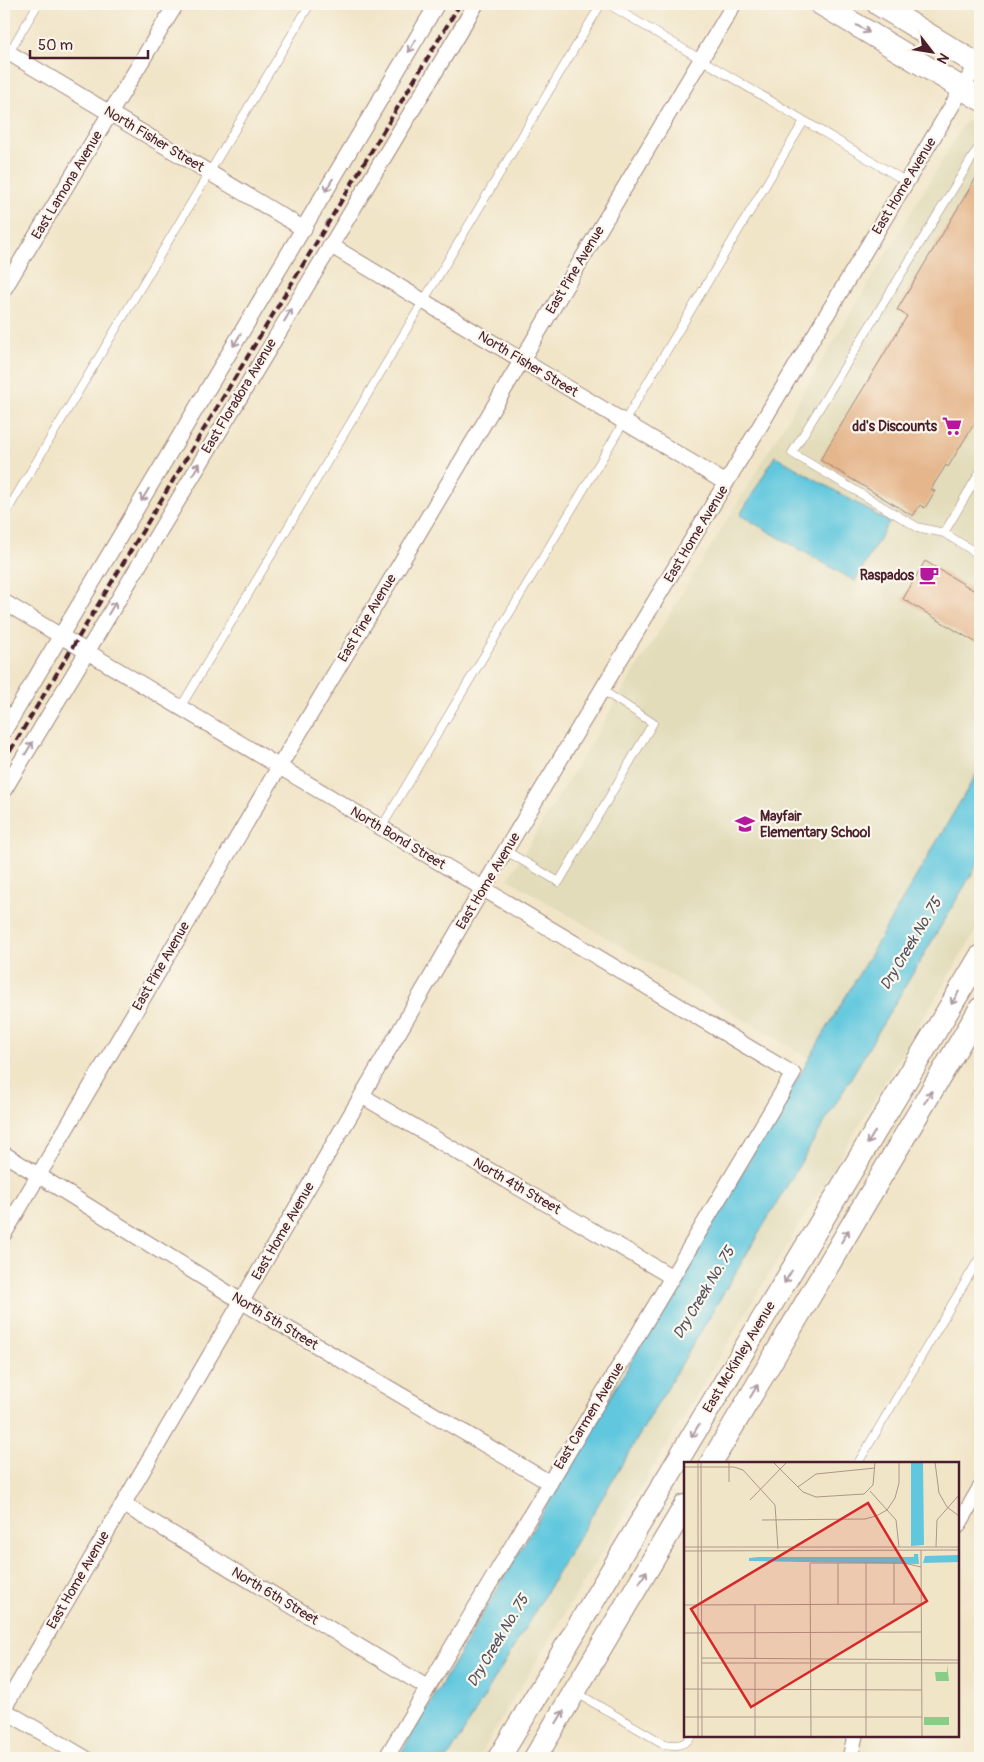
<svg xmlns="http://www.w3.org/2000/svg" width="984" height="1762" font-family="Pangolin,sans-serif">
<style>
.built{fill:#e2dcba}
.water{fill:#61c7de;stroke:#567384}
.building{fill:#e5b68c}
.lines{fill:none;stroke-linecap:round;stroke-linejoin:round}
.lane-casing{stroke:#9e827a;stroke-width:9}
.street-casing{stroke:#9e827a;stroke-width:17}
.secondary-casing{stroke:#9e827a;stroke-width:24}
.lane{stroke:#fff;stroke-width:8}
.street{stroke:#fff;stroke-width:15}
.secondary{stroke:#fff;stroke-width:22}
.rail{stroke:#4a1f2b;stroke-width:4;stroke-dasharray:8 4;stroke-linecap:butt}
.oneway{stroke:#ae9aa0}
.labels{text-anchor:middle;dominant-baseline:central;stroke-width:4.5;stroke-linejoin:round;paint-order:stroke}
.street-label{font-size:14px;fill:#4a1f2b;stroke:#fbf7ec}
.poi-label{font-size:14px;font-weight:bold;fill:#4a1f2b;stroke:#fbf7ec;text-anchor:end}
.water-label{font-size:15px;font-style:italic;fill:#515161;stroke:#fbf7ec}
.inset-road{fill:none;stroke:#ae9689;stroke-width:1}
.view{fill:#d62828;fill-opacity:0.15;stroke:#d62828;stroke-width:2.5}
.inset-edge{fill:none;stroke:#4a1f2b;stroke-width:2.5}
</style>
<rect width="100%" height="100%" fill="#fbf7ec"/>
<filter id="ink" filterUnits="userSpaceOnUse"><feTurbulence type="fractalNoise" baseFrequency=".02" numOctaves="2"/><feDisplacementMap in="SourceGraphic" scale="10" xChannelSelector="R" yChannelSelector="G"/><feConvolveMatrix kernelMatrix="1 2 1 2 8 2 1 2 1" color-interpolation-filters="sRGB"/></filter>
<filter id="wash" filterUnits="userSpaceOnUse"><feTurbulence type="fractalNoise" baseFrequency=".0096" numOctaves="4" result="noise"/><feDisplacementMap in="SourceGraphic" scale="20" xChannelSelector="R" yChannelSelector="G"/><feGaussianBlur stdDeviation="1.12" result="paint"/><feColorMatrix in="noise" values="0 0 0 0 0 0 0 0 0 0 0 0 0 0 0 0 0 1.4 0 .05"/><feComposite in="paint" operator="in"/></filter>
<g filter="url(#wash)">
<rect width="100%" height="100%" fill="#f1e5c8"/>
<path class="built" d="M 971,119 L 980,121 L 980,768 L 809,1058 L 508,879 L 732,512 L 965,122 Z
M 980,860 L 980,924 L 478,1758 L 448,1758 Z"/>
<path class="water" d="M 775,456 L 889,522 L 855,581 L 740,515 Z
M 980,768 L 980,860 L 448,1758 L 398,1758 Z"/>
<g id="blocks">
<path class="building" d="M 980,171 L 980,414 L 948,467 L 946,465 L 931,489 L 935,491 L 925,508 L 920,505 L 913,516 L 820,460 L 907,316 L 897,310 Z
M 925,561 L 980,594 L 980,645 L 903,599 Z"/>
</g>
</g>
<g filter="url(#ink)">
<use href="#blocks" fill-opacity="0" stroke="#9e827a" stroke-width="1"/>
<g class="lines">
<defs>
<path id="lane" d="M 608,4 L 907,182
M 4,61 L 38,4
M 980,472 L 944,533 L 980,555
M 4,516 L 310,4
M 944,533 L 917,527 L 792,453 L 980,145
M 180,708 L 601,4
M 381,828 L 804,121
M 506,851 L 559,882 L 653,723 L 602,690
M 858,1463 L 980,1257
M 577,1693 L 664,1744 C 675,1746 685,1746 692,1736"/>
<path id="street" d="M 4,50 L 304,229
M 330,245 L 726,483
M 4,289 L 176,4
M 4,602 L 793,1074 L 386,1758
M 4,731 L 437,4
M 4,790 L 476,4
M 362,1096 L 672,1277
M 4,1154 L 241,1301 L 550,1483
M 4,1234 L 279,767 L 734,4
M 123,1504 L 428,1688
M 958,1526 L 980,1488
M 4,1708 L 483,888 L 980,59
M 4,1710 L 85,1758
M 850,1758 L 855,1736"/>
<path id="secondary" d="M 821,4 L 980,99
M 878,4 L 980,66
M 711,1463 L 980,1009
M 499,1758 L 980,957
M 535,1758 L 685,1506"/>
</defs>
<use href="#lane" class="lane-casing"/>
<use href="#street" class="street-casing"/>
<use href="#secondary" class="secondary-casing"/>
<use href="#lane" class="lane"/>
<use href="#street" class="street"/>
<use href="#secondary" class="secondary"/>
<path class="rail" d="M 4,761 L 460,4"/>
</g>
<defs><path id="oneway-shaft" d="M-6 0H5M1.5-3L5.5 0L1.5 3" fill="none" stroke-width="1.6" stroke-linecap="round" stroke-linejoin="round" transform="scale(1.25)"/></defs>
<g class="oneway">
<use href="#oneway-shaft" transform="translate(863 29) rotate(31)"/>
<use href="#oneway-shaft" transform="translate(412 46) rotate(121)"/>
<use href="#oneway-shaft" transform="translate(329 185) rotate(121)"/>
<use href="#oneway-shaft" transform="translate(288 315) rotate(-59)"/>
<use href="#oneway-shaft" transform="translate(237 340) rotate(121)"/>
<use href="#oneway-shaft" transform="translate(196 469) rotate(-59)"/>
<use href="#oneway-shaft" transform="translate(145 495) rotate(121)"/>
<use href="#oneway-shaft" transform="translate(112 608) rotate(-59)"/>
<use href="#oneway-shaft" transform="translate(29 748) rotate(-59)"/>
<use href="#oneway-shaft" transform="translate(955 998) rotate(121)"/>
<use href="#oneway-shaft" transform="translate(928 1097) rotate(-59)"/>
<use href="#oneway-shaft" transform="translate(871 1138) rotate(121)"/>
<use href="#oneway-shaft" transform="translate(845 1236) rotate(-59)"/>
<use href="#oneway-shaft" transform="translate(788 1277) rotate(121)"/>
<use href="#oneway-shaft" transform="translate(754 1391) rotate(-59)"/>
<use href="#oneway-shaft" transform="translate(695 1431) rotate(121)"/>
<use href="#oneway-shaft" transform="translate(643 1577) rotate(-59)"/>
<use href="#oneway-shaft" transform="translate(560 1717) rotate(-59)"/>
</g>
</g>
<defs>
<symbol id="supermarket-bare" viewBox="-9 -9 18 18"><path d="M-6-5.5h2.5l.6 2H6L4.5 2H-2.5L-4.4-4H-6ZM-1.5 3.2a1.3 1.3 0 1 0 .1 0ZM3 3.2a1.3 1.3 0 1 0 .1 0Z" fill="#b5179e" stroke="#fbf7ec" stroke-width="2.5" paint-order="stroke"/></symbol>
<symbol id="cafe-bare" viewBox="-9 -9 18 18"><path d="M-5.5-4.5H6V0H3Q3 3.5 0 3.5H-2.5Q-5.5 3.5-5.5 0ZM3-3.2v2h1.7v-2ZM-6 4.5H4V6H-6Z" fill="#b5179e" stroke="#fbf7ec" stroke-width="2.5" paint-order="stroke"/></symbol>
<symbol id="school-bare" viewBox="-9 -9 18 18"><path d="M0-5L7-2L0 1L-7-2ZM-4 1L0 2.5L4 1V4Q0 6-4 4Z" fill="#b5179e" stroke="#fbf7ec" stroke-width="2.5" paint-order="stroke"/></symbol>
</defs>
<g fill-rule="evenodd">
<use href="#supermarket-bare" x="938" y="412" width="28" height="28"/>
<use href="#cafe-bare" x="915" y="561" width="28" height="28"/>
<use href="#school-bare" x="731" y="810" width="28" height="28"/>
</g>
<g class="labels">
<g class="street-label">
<text transform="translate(154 139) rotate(31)">North Fisher Street</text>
<text transform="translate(67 185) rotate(-59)">East Lamona Avenue</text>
<text transform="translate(904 186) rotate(-59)">East Home Avenue</text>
<text transform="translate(575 270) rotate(-59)">East Pine Avenue</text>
<text transform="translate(528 364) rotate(31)">North Fisher Street</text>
<text transform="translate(239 396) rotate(-59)">East Floradora Avenue</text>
<text transform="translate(696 534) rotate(-59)">East Home Avenue</text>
<text transform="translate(367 618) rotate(-59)">East Pine Avenue</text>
<text transform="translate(398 838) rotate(31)">North Bond Street</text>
<text transform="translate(488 881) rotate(-59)">East Home Avenue</text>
<text transform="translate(161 966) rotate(-60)">East Pine Avenue</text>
<text transform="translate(517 1186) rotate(30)">North 4th Street</text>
<text transform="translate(283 1231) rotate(-60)">East Home Avenue</text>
<text transform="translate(275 1321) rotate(31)">North 5th Street</text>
<text transform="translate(739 1357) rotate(-59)">East McKinley Avenue</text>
<text transform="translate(589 1416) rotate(-59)">East Carmen Avenue</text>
<text transform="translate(78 1580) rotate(-60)">East Home Avenue</text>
<text transform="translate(275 1596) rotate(31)">North 6th Street</text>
</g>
<g class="poi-label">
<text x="937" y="426">dd's Discounts</text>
<text x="914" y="575">Raspados</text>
<text x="760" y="816" text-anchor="start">Mayfair<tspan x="760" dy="16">Elementary School</tspan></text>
</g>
<g class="water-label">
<text transform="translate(911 944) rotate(-59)">Dry Creek No. 75</text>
<text transform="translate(704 1293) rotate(-59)">Dry Creek No. 75</text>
<text transform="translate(498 1641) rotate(-59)">Dry Creek No. 75</text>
</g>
</g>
<g transform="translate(684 1462)">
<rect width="275" height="275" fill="#f1e5c8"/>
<path d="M 263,202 L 265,219 L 252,219 L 251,210 L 263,210 ZM 240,255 L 265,255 L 265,263 L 240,263 Z" fill="#89ce88"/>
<path d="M 227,0 L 239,0 L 240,83 L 227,84 ZM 230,92 L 234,92 L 235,102 L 65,99 L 65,96 L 74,95 L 230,95 ZM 275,93 L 275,100 L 239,101 L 241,94 Z" fill="#61c7de"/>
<path class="inset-road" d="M 14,0 L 14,275M 17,0 L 18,275M 45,0 L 45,20M 89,0 L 119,30 L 132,35 L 180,32 L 189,23 L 191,0M 251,0 L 255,31 L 263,45 L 275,54M 0,5 L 50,5 L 59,8 L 91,43 L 94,87M 114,25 L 132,12 L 191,6M 186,29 L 212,58 L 215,85M 66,38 L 103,0M 78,58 L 181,57 L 192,54 L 203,48 L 211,36 L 215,21 L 215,0M 0,85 L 275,85M 252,85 L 253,58 L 275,33M 237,88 L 238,275M 0,89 L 275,88M 154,101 L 154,143M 210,142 L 210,101M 0,143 L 237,142M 71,143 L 71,197M 0,171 L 237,170M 18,196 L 275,198M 182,197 L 182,101M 18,201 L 275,201M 71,201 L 71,275M 182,201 L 182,275M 0,227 L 238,228M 0,255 L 238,255M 127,275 L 126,101 L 220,101 L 237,105"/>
<path class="view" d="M 184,41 L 243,139 L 67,245 L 7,147 Z"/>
<rect width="275" height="275" class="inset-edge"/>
</g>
<rect width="984" height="1762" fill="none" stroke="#fbf7ec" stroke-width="20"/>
<g transform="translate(932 52) rotate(121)" stroke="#fbf7ec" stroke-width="4" paint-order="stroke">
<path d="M0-4L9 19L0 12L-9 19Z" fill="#4a1f2b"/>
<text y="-8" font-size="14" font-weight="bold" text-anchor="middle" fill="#4a1f2b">N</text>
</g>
<path d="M30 50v8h118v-8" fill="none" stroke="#4a1f2b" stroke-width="2.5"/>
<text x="38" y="50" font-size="15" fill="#4a1f2b" stroke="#fbf7ec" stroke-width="4" paint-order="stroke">50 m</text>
</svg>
